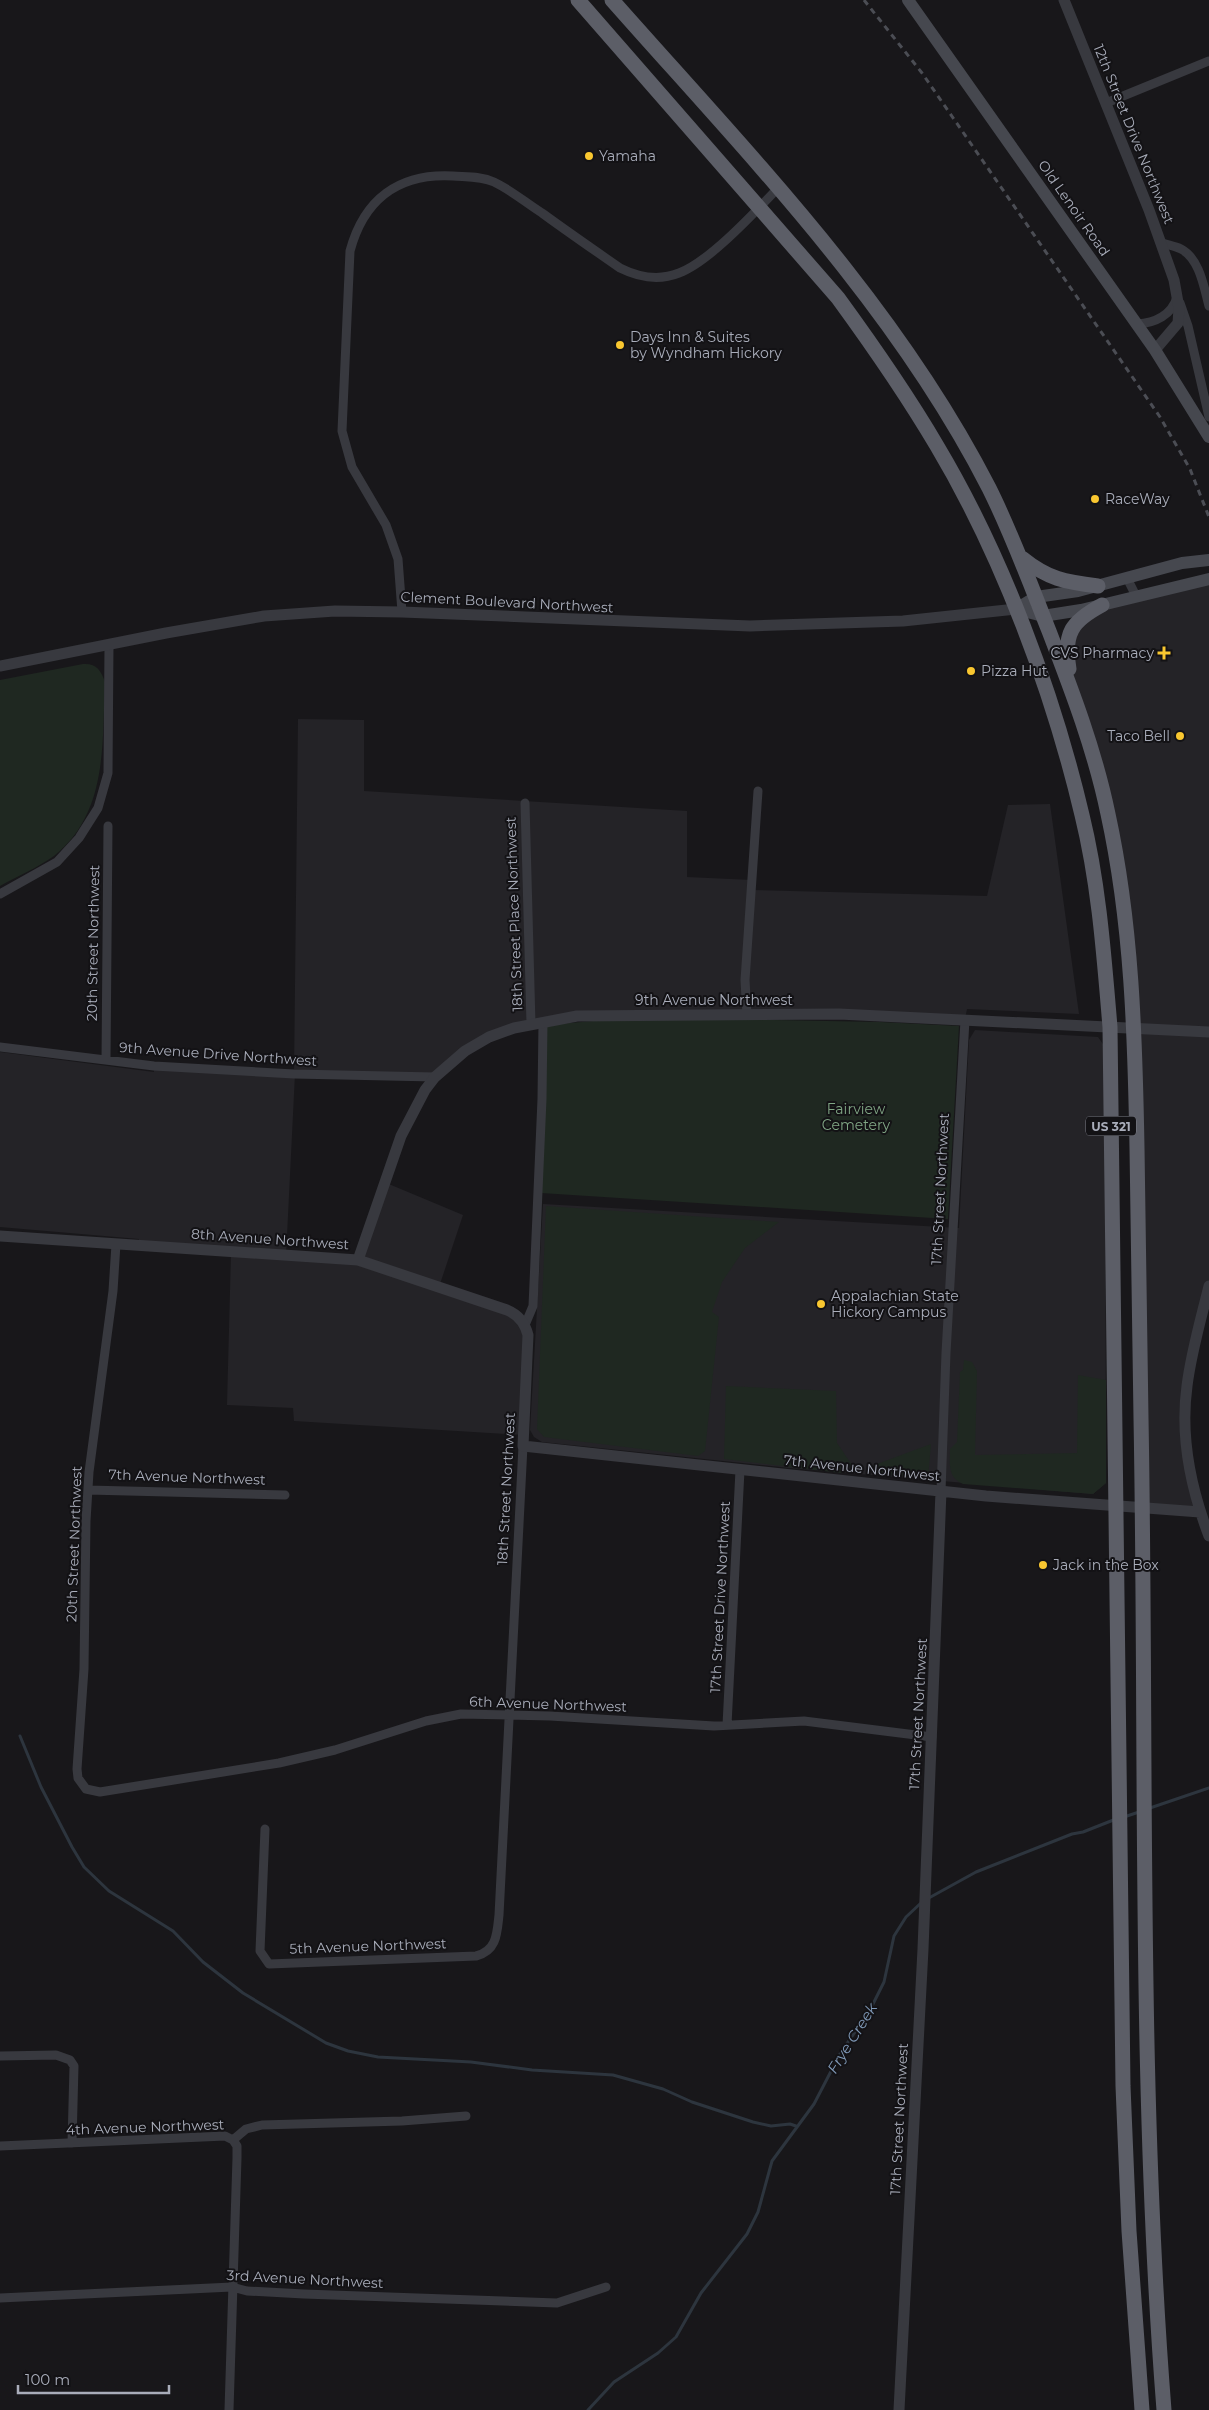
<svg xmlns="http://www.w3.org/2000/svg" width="1209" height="2410" font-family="Montserrat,sans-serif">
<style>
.built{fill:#242327}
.green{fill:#1f2821}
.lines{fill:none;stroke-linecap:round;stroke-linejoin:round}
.stream{stroke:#2d353e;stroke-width:3}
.minor{stroke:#38393f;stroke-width:9}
.tertiary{stroke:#38393f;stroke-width:11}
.secondary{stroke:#46484f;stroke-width:12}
.trunk{stroke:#5c5e67;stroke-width:15}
.rail{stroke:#4b4d54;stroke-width:3;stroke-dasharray:6 5;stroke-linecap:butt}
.poi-dot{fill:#f9c730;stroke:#131215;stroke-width:2}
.labels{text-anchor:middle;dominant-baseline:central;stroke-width:4;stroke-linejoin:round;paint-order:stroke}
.shield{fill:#131215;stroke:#7c7e88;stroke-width:1}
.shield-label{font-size:12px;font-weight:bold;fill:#a9adba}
.street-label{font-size:14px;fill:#a9adba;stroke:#131215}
.poi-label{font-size:14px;fill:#a9adba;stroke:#131215;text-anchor:start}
.park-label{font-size:14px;fill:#80a685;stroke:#131215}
.water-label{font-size:15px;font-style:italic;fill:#7f98b6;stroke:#131215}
</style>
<rect width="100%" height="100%" fill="#18171a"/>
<path class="built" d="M 1209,579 L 1209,1286 L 1185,1409 L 1200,1512 L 1143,1509 L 1126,921 L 1067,655 L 1084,614 Z
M 298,719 L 364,720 L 364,791 L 687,811 L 687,877 L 752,880 L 751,890 L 987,896 L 1008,805 L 1050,804 L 1079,1014 L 967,1009 L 965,1019 L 619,1015 L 501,1032 L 435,1077 L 295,1074 L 286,1256 L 358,1260 L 384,1182 L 463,1215 L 439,1287 L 507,1310 L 525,1325 L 523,1435 L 294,1421 L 293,1408 L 227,1405 L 231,1253 L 139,1245 L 139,1239 L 0,1227 L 0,1052 L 154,1072 L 154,1066 L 294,1073 Z
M 975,1030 L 1098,1037 L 1105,1047 L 1106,1483 L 1093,1494 L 790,1468 L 542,1442 L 534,1437 L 530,1430 L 543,1204 L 959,1228 L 969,1040 Z"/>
<path class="green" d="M 83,664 C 96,663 101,670 105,682 C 102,744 108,813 54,856 C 37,868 18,876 0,886 L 0,680 Z
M 723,1019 L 880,1022 L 959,1026 L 948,1219 L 541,1193 L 547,1025 L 593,1021 Z
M 546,1206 L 779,1222 L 745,1248 L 722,1282 L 712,1312 L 719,1317 L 705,1451 L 698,1456 L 544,1437 L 537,1429 Z
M 964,1360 L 972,1362 L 977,1371 L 975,1455 L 1077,1453 L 1078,1375 L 1106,1380 L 1106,1483 L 1093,1494 L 963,1484 C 947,1477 950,1464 950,1449 L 957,1442 L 960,1372 L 963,1370 Z
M 726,1386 L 836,1391 L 837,1443 L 852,1465 L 841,1473 L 724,1459 Z
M 931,1444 L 928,1478 L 873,1474 L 869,1467 Z"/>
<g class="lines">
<path class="stream" d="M 20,1736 L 41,1787 L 72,1847 L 84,1867 L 109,1891 L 173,1931 L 203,1962 L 243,1993 L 326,2043 L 348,2051 L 378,2057 L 471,2062 L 532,2070 L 613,2075 L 663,2089 L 692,2102 L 753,2122 L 771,2126 L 790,2124 L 796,2126
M 1150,1808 L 1209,1788
M 1124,1817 L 1139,1812
M 927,1899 L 976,1872 L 1072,1834 L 1083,1832 L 1116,1819
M 588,2410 L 614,2382 L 658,2353 L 676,2337 L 701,2293 L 747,2234 L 758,2212 L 772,2161 L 814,2104 L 841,2052 L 869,2012 L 884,1982 L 894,1936 L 906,1917 L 922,1902"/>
<path class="minor" d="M 1106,103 L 1209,61
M 1162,243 C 1168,245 1175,246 1181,249 C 1200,259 1204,288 1209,306
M 1180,303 L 1188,326 L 1209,417
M 1137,324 C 1155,323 1172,315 1177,297
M 1127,578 L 1136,596
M 402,612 L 398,559 L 386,525 L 352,467 L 342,431 L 350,251 C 364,199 399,173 453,176 C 467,177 481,176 494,182 C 511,190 526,203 542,213 C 568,232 594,250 620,268 C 638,277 659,281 679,273 C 709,262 755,212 778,188
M 525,803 L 531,1024
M 0,894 L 57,862 L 79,838 L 98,808 L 108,773 L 109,645
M 747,1015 L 745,980 L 758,791
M 0,1047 L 154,1066 L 294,1074 L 435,1077
M 106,1060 L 108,826
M 116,1244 L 113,1291 L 89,1472 L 86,1521 L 84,1669 L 77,1769 L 78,1778 L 86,1789 L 100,1792 L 279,1763 L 335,1750 L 426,1721 L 461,1714 L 550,1716 L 714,1726 L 804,1721 L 932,1737
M 525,1325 L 533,1306 L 542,1099 L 543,1022
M 88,1490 L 285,1495
M 941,1491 L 946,1353 L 965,1020
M 727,1725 L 740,1470
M 265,1829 L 260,1951 L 269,1964 L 476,1956 C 497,1951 497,1933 499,1915 L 523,1446
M 0,2056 L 56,2055 L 70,2060 L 74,2066 L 72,2143
M 233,2140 L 246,2129 L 262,2125 L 402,2121 L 466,2116
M 0,2146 L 225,2136 L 233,2140
M 0,2298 L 232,2287 L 247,2291 L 304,2294 L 557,2303 L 606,2287
M 229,2410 L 237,2158 L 237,2146 L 233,2140"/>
<path class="tertiary" d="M 1064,0 L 1149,210 L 1174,280 L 1179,308 L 1178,323 L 1155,350
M 0,666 L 166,633 L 264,616 L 335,611 L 402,612 L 750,626 L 903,621 L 1016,609
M 0,1236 L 358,1260 L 507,1310 C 519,1315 525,1323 528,1335 L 523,1446 L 986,1496 L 1200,1512
M 358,1260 L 401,1136 L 425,1090 L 435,1077 L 465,1051 L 489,1037 L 514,1028 L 577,1016 L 839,1014 L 1209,1032
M 1209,1286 C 1201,1319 1191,1353 1187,1386 C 1180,1437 1191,1489 1209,1536
M 899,2410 L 923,1949 L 941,1491"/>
<path class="secondary" d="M 908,0 L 1155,350 L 1209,437
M 1016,609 L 1036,597 L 1078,591 L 1182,563 L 1209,560
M 1016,609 L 1043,616 L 1081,610 L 1209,579"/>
<path class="trunk" d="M 578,0 L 838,298 C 873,346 907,395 937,446 C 1002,555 1053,692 1082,815 C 1099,884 1104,956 1110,1027 L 1123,2086 L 1129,2231 L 1142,2410
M 612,0 C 748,154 895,304 989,488 C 1012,534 1030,583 1049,631 C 1072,691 1095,751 1108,814 C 1132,924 1135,1036 1137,1148 C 1138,1238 1140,1328 1141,1418 C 1147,1749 1138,2080 1164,2410
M 1022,558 C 1048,579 1065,582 1098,586
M 1069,669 C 1063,633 1072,621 1102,605"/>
<path class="rail" d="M 864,0 L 922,73 L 1160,417 L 1190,469 L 1209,517"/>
</g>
<g class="poi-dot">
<circle cx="589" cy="156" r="5"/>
<circle cx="620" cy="345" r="5"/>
<circle cx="1095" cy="499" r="5"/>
<path d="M1161.5 645.5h5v5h5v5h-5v5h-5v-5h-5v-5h5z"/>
<circle cx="971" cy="671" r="5"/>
<circle cx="1180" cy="736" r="5"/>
<circle cx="821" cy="1304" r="5"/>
<circle cx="1043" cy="1565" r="5"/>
</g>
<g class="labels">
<rect class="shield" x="1086" y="1116.5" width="50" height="19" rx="4"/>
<g class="shield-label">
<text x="1111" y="1126">US 321</text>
</g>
<g class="street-label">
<text transform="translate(1134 134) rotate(68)">12th Street Drive Northwest</text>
<text transform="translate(1074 208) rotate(55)">Old Lenoir Road</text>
<text transform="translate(507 602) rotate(3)">Clement Boulevard Northwest</text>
<text transform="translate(514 914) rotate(-92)">18th Street Place Northwest</text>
<text transform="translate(93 943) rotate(-89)">20th Street Northwest</text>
<text x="714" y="1000">9th Avenue Northwest</text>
<text transform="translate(218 1054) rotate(4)">9th Avenue Drive Northwest</text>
<text transform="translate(940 1189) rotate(-87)">17th Street Northwest</text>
<text transform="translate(270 1239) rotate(4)">8th Avenue Northwest</text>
<text transform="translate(862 1468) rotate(6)">7th Avenue Northwest</text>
<text transform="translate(187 1477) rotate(2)">7th Avenue Northwest</text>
<text transform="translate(506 1489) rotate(-87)">18th Street Northwest</text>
<text transform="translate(74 1544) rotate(-88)">20th Street Northwest</text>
<text transform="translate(720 1597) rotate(-87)">17th Street Drive Northwest</text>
<text transform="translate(548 1704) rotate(2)">6th Avenue Northwest</text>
<text transform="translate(918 1714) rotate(-87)">17th Street Northwest</text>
<text transform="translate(368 1946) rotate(-2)">5th Avenue Northwest</text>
<text transform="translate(899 2119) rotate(-87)">17th Street Northwest</text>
<text transform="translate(145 2127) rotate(-2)">4th Avenue Northwest</text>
<text transform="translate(305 2279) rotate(3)">3rd Avenue Northwest</text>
</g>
<g class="poi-label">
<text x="599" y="156">Yamaha</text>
<text x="630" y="337">Days Inn &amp; Suites<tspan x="630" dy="16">by Wyndham Hickory</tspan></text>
<text x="1105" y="499">RaceWay</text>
<text x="1154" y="653" text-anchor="end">CVS Pharmacy</text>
<text x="981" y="671">Pizza Hut</text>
<text x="1170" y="736" text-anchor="end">Taco Bell</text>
<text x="831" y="1296">Appalachian State<tspan x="831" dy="16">Hickory Campus</tspan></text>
<text x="1053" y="1565">Jack in the Box</text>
</g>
<g class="park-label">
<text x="856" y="1109">Fairview<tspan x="856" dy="16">Cemetery</tspan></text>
</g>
<g class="water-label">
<text transform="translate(852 2038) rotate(-58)">Frye Creek</text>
</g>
</g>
<path d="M18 2385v8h151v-8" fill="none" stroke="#a9adba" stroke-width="2.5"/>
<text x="25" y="2385" font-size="15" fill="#a9adba" stroke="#131215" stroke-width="4" paint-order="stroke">100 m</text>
</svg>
